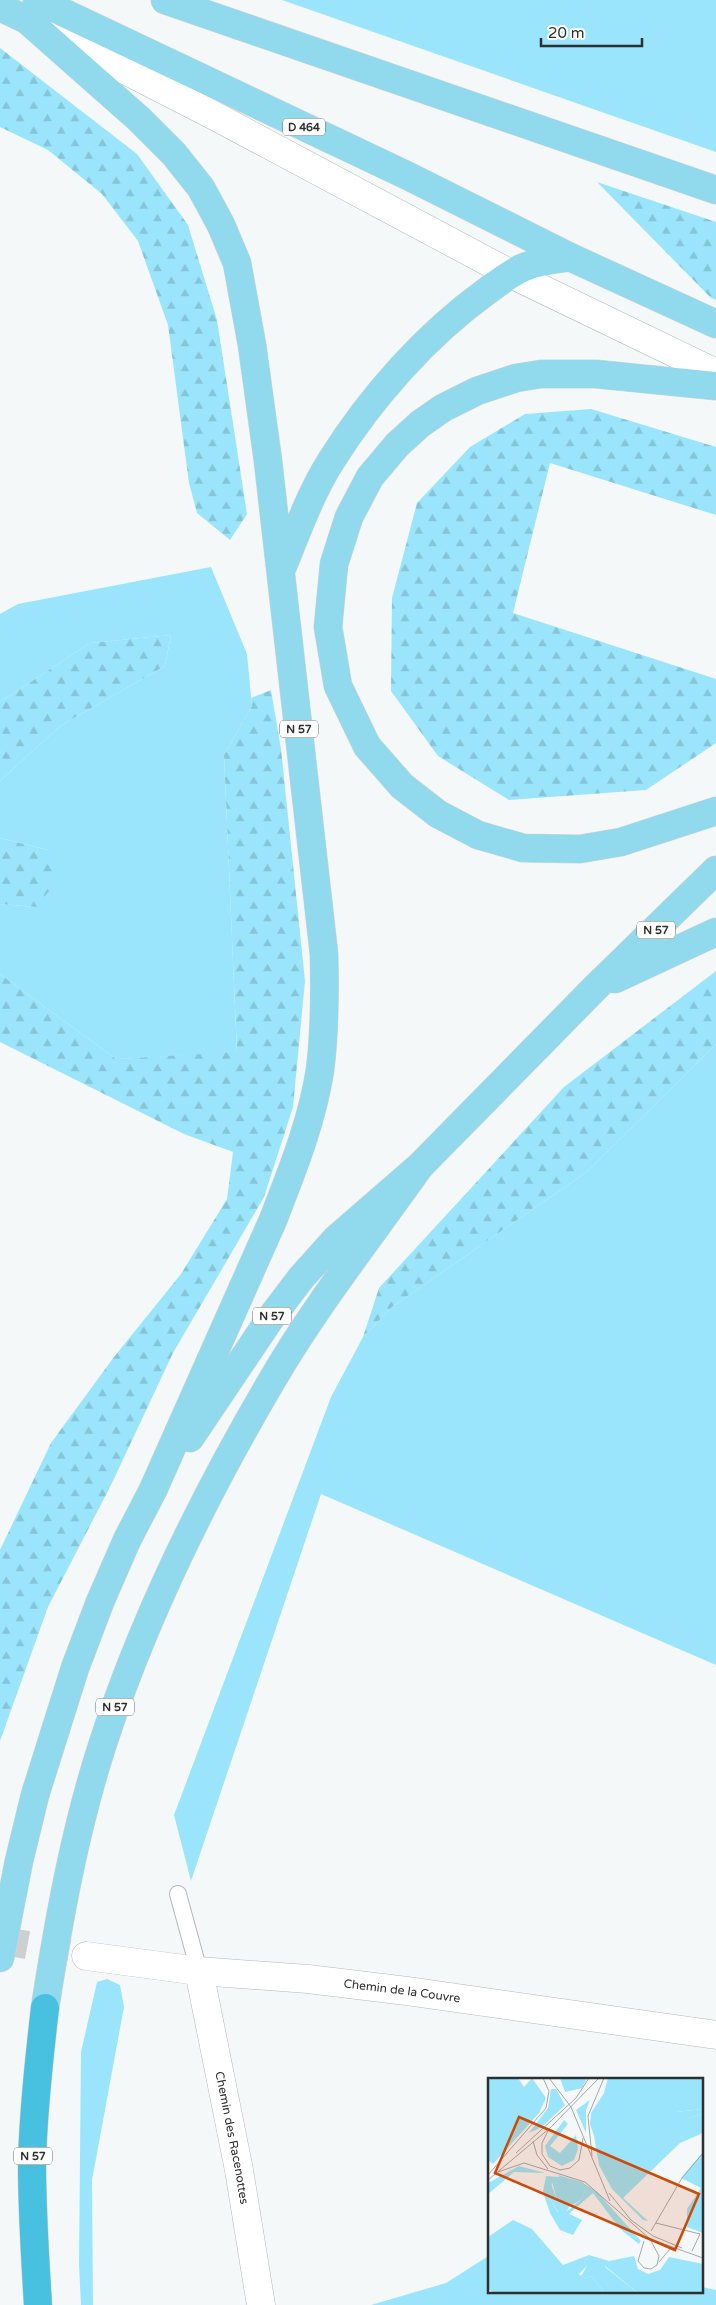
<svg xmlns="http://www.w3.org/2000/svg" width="716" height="2305" font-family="'Varela Round',sans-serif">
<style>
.grass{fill:#9ae5fb}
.forest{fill:url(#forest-firs)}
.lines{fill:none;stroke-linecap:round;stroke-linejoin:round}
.street-tunnel{stroke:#ccd0d1;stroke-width:28;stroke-dasharray:28 14;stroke-linecap:butt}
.lane-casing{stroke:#b4b7b8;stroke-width:18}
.street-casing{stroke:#b4b7b8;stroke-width:29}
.secondary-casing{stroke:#b4b7b8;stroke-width:29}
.primary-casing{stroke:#d5d5d5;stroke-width:29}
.highway-casing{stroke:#d5d5d5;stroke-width:29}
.lane{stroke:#fff;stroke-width:16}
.street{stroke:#fff;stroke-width:28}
.secondary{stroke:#fff;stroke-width:28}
.primary{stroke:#91d9ec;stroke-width:28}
.highway{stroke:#48c0df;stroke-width:28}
.labels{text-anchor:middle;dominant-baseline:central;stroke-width:4;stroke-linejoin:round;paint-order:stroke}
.shield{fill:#fff;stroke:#6d6d6d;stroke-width:1}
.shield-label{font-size:11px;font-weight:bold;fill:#2e2f2f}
.street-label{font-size:12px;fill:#2e2f2f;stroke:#fff}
.inset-road{fill:none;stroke:#a5a8a8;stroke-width:1}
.view{fill:#cf4a07;fill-opacity:0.15;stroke:#cf4a07;stroke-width:2.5}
.inset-edge{fill:none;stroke:#2e2f2f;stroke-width:2.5}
</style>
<defs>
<pattern id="forest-firs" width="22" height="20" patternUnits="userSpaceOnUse" patternTransform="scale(1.25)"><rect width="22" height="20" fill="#9ae5fb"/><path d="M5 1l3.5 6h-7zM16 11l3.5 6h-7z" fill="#85c5d7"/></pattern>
</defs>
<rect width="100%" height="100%" fill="#f4f8f9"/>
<path class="grass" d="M 283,0 L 716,0 L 716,152 L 282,0 Z
M 211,567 L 247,654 L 252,706 L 224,755 L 237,1053 L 116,1059 L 0,974 L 0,904 L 36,907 L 48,850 L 0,838 L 0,781 L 60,726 L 165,666 L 171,635 L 90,643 L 0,702 L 0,614 L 18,604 Z
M 716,1044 L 716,1665 L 321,1494 L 191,1881 L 174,1815 L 331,1397 L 363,1337 L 392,1307 L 588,1171 Z
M 107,1979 L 120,1985 L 124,2007 L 92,2180 L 93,2305 L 81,2305 L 79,2264 L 81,2052 L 97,1982 Z
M 490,2255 L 490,2291 L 702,2291 L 702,2287 L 716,2290 L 716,2305 L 371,2305 L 446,2283 Z"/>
<path class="forest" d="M 0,48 L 137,154 L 188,225 L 217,320 L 247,514 L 230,540 L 197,513 L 189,483 L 168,325 L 138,241 L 102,194 L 48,150 L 0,127 Z
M 597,182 L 716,222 L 716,300 L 711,298 Z
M 591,409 L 716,447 L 716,515 L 550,463 L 513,613 L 716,679 L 716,743 L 646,790 L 509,800 L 438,756 L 391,691 L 392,598 L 417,503 L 470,447 L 525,414 Z
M 171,635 L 165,666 L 60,726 L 0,781 L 0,702 L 90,643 Z
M 271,690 L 281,749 L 305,981 L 293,1107 L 264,1197 L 173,1353 L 111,1485 L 48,1607 L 0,1741 L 0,1550 L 51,1443 L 114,1357 L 181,1274 L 227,1199 L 233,1152 L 184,1134 L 0,1042 L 0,974 L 116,1059 L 237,1052 L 224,755 L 252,706 L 251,698 Z
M 0,838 L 48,850 L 59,879 L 36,907 L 0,904 Z
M 716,971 L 716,1044 L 588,1171 L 392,1307 L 363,1337 L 379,1288 L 564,1087 Z"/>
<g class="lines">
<path class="street-tunnel" d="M 0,1940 L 86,1956"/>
<defs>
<path id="lane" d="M 178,1894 L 199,1971"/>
<g id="street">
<path id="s1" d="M 86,1956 L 199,1971 L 308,1979 L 407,1991 L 716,2035"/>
<path id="s2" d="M 199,1971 L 239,2170 L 261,2305"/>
</g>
<path id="secondary" d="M 43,28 L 213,115 L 511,274 L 716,373"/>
<path id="primary" d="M 37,0 L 406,175 L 570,257 L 716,324
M 165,0 L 716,190
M 0,7 L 27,20 L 139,119 L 174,154 L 201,188 L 221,225 L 237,263 L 252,345 L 268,461 L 324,954 C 325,993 325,1031 320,1070 C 312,1122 292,1171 273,1220 L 153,1490 L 127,1540 L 100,1602 L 75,1668 L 35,1795 L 19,1861 L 0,1958
M 716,386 L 596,374 L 541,374 L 516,378 L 477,391 L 443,408 L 420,424 L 397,445 L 370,477 L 349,517 L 334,564 L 328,627 L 338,686 L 367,746 L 402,786 L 438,814 L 478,835 L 523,848 L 580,849 L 621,842 L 716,811
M 282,568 C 297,532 310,494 331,461 C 371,397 426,335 487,291 C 498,283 509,274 522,268 C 537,261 554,260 570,257
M 615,979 L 716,932
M 190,1438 L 270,1319 L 301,1278 L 336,1239 L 420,1166 L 595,988 L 716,870
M 45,2008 C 59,1918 75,1829 103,1743 C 144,1617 204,1496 271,1382 C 315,1306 370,1237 420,1166"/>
<path id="highway" d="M 38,2305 C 35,2258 32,2211 32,2164 C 33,2112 39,2059 45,2008"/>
</defs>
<use href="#lane" class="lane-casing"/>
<use href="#street" class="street-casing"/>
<use href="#secondary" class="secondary-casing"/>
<use href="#primary" class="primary-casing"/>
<use href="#highway" class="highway-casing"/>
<use href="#lane" class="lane"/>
<use href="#street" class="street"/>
<use href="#secondary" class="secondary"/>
<use href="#primary" class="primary"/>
<use href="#highway" class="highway"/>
</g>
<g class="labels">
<g class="shield">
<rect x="283" y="118.5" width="42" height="17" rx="4"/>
<rect x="280" y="720.5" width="38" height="17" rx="4"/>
<rect x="637" y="921.5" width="38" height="17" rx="4"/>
<rect x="253" y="1307.5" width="38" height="17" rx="4"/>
<rect x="96" y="1698.5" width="38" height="17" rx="4"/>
<rect x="14" y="2147.5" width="38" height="17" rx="4"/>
</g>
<g class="shield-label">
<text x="304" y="127">D 464</text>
<text x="299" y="729">N 57</text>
<text x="656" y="930">N 57</text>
<text x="272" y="1316">N 57</text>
<text x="115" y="1707">N 57</text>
<text x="33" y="2156">N 57</text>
</g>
<g class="street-label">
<text stroke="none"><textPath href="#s1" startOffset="318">Chemin de la Couvre</textPath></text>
<text stroke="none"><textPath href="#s2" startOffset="170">Chemin des Racenottes</textPath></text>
</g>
</g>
<g transform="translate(488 2078)">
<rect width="215" height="215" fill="#f4f8f9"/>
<path d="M 3,0 L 30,0 L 36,9 L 44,0 L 58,20 L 51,35 L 5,86 L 0,82 L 0,3 ZM 120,0 L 215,0 L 215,31 L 188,34 L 202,40 L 215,36 L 215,55 L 192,65 L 135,120 L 160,143 L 155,142 L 124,111 L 102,46 L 103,35 L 116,15 ZM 215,74 L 215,155 L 199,149 L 199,131 L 213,110 L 193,100 ZM 58,98 L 71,99 L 97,112 L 94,121 L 81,129 L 78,135 L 76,128 L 69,122 L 64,104 L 62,120 L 70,135 L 62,135 L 55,114 ZM 25,142 L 44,151 L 75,187 L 101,177 L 96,184 L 99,188 L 91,196 L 98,201 L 103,198 L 117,215 L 6,215 L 0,211 L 0,159 ZM 146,178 L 150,191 L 160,196 L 172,192 L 181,179 L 215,186 L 215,215 L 150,215 L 117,188 L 121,183 Z" fill="#9ae5fb"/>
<path d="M 72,0 L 99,0 L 94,10 L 77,14 ZM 63,11 L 68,11 L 77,27 L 54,49 L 41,55 L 60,30 ZM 102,22 L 98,32 L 98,55 L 88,32 ZM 215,31 L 215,36 L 202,40 L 187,38 L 188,34 ZM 76,42 L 80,46 L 62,68 L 72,75 L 88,57 L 90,71 L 86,82 L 74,88 L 60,79 L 57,68 ZM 106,58 L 118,88 L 124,111 L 111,87 ZM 31,88 L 57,95 L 26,94 L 0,116 L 0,105 ZM 70,97 L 94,104 L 109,114 L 153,163 L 151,166 L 132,151 L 105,115 L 81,136 L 94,142 L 85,157 L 72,152 L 62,135 L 70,134 L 62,120 L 62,103 L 69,122 L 72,124 L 75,120 L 79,122 L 78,134 L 94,121 L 97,112 L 74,103 ZM 101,177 L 121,183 L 117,189 L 150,215 L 117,215 L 103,198 L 98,201 L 93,198 L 99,188 L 96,184 Z" fill="#9ae5fb"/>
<path class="inset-road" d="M 61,0 L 83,29 L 122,123M 60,53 L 54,65 L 54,76 L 62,88 L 72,92 L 82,90 L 91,82 L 95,60M 45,63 L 49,77 L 60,91M 28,75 L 88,20 L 101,0M 104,78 L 100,38 L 116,0M 10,94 L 36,85 L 97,104 L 162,161M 0,97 L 58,30 L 61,13 L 55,0M 0,102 L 62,50 L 111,0M 121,115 L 143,142 L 165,158M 168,145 L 212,156 L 204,173M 163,153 L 194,100 L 215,75M 165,158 L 194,170M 162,161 L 215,180M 156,163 L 150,183 L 156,190 L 163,191 L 169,187 L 171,178 L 163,163M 171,184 L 182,171"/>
<path class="view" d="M 31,39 L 211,116 L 187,172 L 7,95 Z"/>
<rect width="215" height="215" class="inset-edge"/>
</g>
<path d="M541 38v8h101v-8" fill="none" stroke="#2e2f2f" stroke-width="2.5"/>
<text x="548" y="38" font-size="15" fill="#2e2f2f" stroke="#ffffff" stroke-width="4" paint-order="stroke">20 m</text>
</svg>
